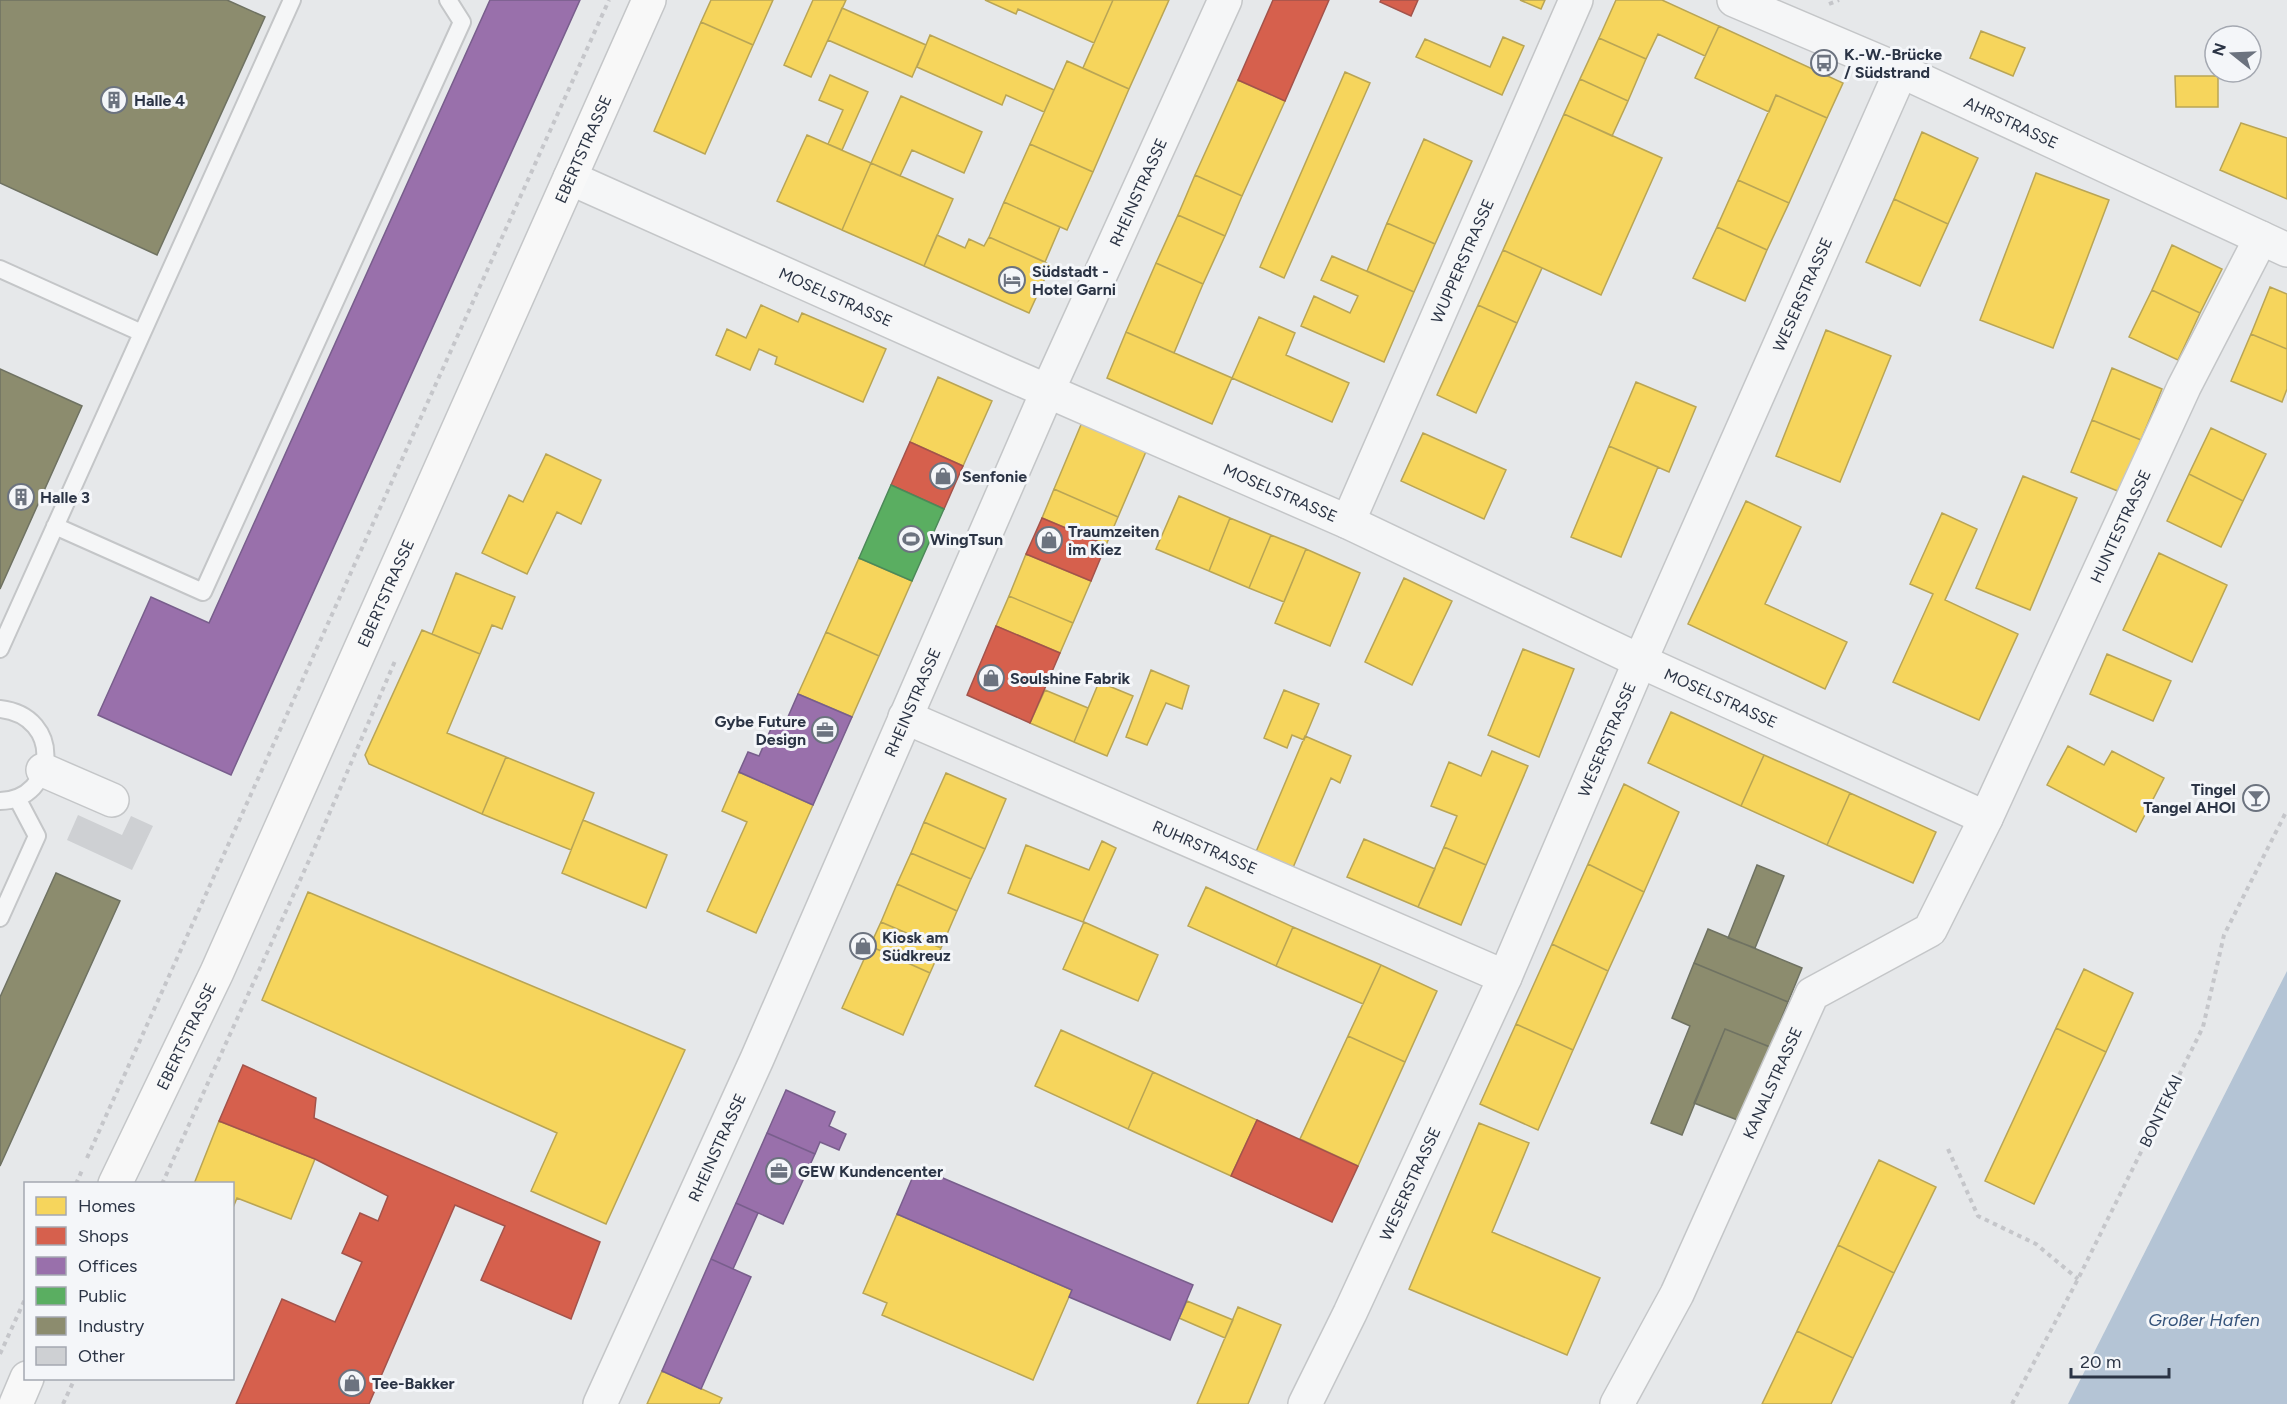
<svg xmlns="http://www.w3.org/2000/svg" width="2287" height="1404" font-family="Figtree,sans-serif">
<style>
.water{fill:#b4c4d5}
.homes{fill:#f6d55c;stroke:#b9a555;stroke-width:1.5}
.shops{fill:#d6604d;stroke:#a3534b;stroke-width:1.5}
.offices{fill:#9970ab;stroke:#785e8c;stroke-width:1.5}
.public{fill:#5aae61;stroke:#4c8959;stroke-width:1.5}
.industry{fill:#8c8c6e;stroke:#6f7262;stroke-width:1.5}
.building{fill:#ced0d3}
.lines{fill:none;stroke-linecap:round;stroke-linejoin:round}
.lane-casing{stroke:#c4c6c8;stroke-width:20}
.street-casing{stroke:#c4c6c8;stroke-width:36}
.secondary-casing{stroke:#c4c6c8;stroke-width:36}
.path{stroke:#c5c6ca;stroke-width:4;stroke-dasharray:4.5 4.5;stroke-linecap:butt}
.lane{stroke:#f5f6f7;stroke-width:16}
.street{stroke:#f5f6f7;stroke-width:33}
.secondary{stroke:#f8f8f8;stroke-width:33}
.labels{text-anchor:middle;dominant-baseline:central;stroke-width:6;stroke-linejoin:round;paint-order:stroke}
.poi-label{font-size:16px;font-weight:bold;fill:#2b3445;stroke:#f4f6f9;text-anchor:start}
.street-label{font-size:16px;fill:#2b3445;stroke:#f4f6f9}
.water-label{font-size:18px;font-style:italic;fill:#34527a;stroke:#f4f6f9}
</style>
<rect width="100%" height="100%" fill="#e6e8ea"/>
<path class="water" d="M 2287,971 L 2287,1404 L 2068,1404 Z"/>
<path class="homes" d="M 711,0 L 773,0 L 753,45 L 701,22 Z
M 813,0 L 846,0 L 811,77 L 784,65 Z
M 985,0 L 1113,0 L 1094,43 L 1018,9 L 1016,14 Z
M 1113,0 L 1169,0 L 1129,89 L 1083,68 Z
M 1520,0 L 1545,0 L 1541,9 Z
M 1616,0 L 1662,0 L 1719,26 L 1705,56 L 1658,34 L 1646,59 L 1599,38 Z
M 842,8 L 926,45 L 912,77 L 828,40 Z
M 701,22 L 753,45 L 705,154 L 654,131 Z
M 1719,26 L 1843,83 L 1827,118 L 1776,95 L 1769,112 L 1695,78 Z
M 1981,31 L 2025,48 L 2013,76 L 1970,58 Z
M 930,35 L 1054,90 L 1044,112 L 1006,95 L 1002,105 L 917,67 Z
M 1503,37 L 1524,46 L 1502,95 L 1416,57 L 1425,39 L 1490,67 Z
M 1599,38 L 1646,59 L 1628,101 L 1580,79 Z
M 1067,61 L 1129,89 L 1093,172 L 1030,144 Z
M 1345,72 L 1370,83 L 1284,278 L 1260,267 Z
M 830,75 L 868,92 L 842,150 L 828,144 L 843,110 L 819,100 Z
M 2175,76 L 2218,76 L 2218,107 L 2176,107 Z
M 1580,79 L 1628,101 L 1612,136 L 1564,114 Z
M 1238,80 L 1285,101 L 1242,196 L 1195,175 Z
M 1776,95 L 1827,118 L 1789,203 L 1738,180 Z
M 901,96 L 982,132 L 964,173 L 912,150 L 900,176 L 871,163 Z
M 1564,114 L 1662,158 L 1601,295 L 1503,250 Z
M 2241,123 L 2287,138 L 2287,199 L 2220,170 Z
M 1922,132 L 1978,158 L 1948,224 L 1894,199 Z
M 807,135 L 871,163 L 842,230 L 777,201 Z
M 1424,139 L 1472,161 L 1435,244 L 1387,223 Z
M 1030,144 L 1093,172 L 1067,230 L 1004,202 Z
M 871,163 L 953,199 L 924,266 L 842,230 Z
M 2036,173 L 2109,200 L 2053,348 L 1980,320 Z
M 1195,175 L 1242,196 L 1225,236 L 1178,215 Z
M 1738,180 L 1789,203 L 1767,250 L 1717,227 Z
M 1894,199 L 1948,224 L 1920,286 L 1866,262 Z
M 1004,202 L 1060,227 L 1045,262 L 989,237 Z
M 1178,215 L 1225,236 L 1203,284 L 1156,263 Z
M 1387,223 L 1435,244 L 1414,292 L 1367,271 Z
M 1717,227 L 1767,250 L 1745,301 L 1693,278 Z
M 937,235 L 965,248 L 969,239 L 984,246 L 989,237 L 1051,265 L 1029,313 L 924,266 Z
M 2172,245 L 2222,269 L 2200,313 L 2152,290 Z
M 1503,250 L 1542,268 L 1517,323 L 1478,305 Z
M 1332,256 L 1414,292 L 1384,362 L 1301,326 L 1314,296 L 1350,313 L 1358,296 L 1321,280 Z
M 1156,263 L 1203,284 L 1174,353 L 1126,332 Z
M 2270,287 L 2287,294 L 2287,349 L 2251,334 Z
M 2152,290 L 2200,313 L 2178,360 L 2129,337 Z
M 761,305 L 798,322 L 802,313 L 886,349 L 863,402 L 775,364 L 777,357 L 759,349 L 750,370 L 716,355 L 727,329 L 746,338 Z
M 1478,305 L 1517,323 L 1476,413 L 1437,395 Z
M 1259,317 L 1295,333 L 1286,355 L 1349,383 L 1332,422 L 1232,378 Z
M 1826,330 L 1891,356 L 1840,482 L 1776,456 Z
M 1126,332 L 1232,378 L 1212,424 L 1107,378 Z
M 2251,334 L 2287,349 L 2287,389 L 2282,402 L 2231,381 Z
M 2112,368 L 2162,389 L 2141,440 L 2092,420 Z
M 938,377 L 992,401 L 963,466 L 910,442 Z
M 1636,382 L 1696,407 L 1669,472 L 1609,446 Z
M 1083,420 L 1148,447 L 1118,517 L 1054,489 Z
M 2092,420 L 2141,440 L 2120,492 L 2071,472 Z
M 2211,428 L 2266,454 L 2243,501 L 2189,474 Z
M 1423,433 L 1506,470 L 1484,519 L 1401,481 Z
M 1609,446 L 1658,467 L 1621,557 L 1571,537 Z
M 546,454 L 601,480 L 581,524 L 557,512 L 527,574 L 482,553 L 509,495 L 523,502 Z
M 2189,474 L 2243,501 L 2221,547 L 2167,521 Z
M 2023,476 L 2077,498 L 2030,610 L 1976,588 Z
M 1054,489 L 1118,517 L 1106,545 L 1042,518 Z
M 1179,496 L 1230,518 L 1209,571 L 1156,549 Z
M 1746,501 L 1801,527 L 1765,604 L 1847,642 L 1825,689 L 1688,624 Z
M 1942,513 L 1977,529 L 1945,600 L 2018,634 L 1979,720 L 1893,682 L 1933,594 L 1910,584 Z
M 1230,518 L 1271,535 L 1249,588 L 1209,571 Z
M 1271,535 L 1306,549 L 1284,602 L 1249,588 Z
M 1306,549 L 1360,573 L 1330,646 L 1275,623 Z
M 2159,553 L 2227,585 L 2192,662 L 2123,630 Z
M 1026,554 L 1091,581 L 1073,623 L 1009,596 Z
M 859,558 L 912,581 L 879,656 L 826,632 Z
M 456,573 L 515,597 L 502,629 L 492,625 L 480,654 L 432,634 Z
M 1404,578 L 1452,601 L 1412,685 L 1365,662 Z
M 1009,596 L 1073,623 L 1060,653 L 996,626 Z
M 422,630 L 480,654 L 447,733 L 506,757 L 482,814 L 369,764 L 365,755 Z
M 826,632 L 879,656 L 852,717 L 798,694 Z
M 1523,649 L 1574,669 L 1539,757 L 1488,735 Z
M 2107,654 L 2171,681 L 2153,721 L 2090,694 Z
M 1151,670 L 1189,686 L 1182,709 L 1166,703 L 1147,745 L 1126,737 Z
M 1099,682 L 1133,696 L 1107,756 L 1074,742 Z
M 1045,690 L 1088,708 L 1074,742 L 1030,723 Z
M 1284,690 L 1319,704 L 1304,740 L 1292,735 L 1287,748 L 1264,738 Z
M 1671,712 L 1764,755 L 1741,806 L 1648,763 Z
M 1305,736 L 1351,756 L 1340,783 L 1331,778 L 1292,870 L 1255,854 Z
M 2068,746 L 2104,765 L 2112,751 L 2164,778 L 2136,832 L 2047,785 Z
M 1492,751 L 1528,766 L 1486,865 L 1444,847 L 1457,816 L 1431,806 L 1449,762 L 1481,776 Z
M 1764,755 L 1850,793 L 1827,845 L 1741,806 Z
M 506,757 L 594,793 L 571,850 L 482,814 Z
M 739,772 L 813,805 L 756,933 L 707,911 L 747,822 L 722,811 Z
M 946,773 L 1006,799 L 985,849 L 924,822 Z
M 1624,784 L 1679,812 L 1644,892 L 1588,864 Z
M 1850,793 L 1936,832 L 1913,883 L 1827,845 Z
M 583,820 L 667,855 L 646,908 L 562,873 Z
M 924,822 L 985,849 L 971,879 L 911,853 Z
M 1364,839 L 1435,869 L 1418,907 L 1347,877 Z
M 1102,841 L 1116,848 L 1083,922 L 1008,893 L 1026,845 L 1089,870 Z
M 1444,847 L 1486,865 L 1461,925 L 1418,907 Z
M 911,853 L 971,879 L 957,911 L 897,884 Z
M 1588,864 L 1644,892 L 1608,971 L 1552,944 Z
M 897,884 L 957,911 L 941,948 L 881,922 Z
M 1206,887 L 1293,927 L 1276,966 L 1188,926 Z
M 308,892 L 685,1050 L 606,1224 L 531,1191 L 557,1133 L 262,1000 Z
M 881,922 L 941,948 L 930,973 L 870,946 Z
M 1084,922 L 1158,955 L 1138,1001 L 1063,969 Z
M 1293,927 L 1381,965 L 1363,1004 L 1276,966 Z
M 1552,944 L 1608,971 L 1573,1050 L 1516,1024 Z
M 870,946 L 930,973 L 903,1035 L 842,1008 Z
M 1381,965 L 1437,991 L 1405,1062 L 1348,1036 Z
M 2084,969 L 2133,993 L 2106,1052 L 2056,1028 Z
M 1516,1024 L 1573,1050 L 1538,1130 L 1480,1104 Z
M 2056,1028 L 2106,1052 L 2034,1204 L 1985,1181 Z
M 1061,1030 L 1153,1072 L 1128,1129 L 1035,1086 Z
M 1348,1036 L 1405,1062 L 1358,1166 L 1300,1139 Z
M 1153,1072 L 1257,1120 L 1231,1176 L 1128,1129 Z
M 219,1121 L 315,1159 L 291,1219 L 237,1198 L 232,1210 L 232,1184 L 194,1184 Z
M 1479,1123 L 1529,1143 L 1492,1232 L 1600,1278 L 1567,1355 L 1409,1289 Z
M 1879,1160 L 1936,1187 L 1894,1273 L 1838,1245 Z
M 897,1214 L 1072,1290 L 1033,1380 L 882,1315 L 887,1303 L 863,1293 Z
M 1838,1245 L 1894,1273 L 1853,1358 L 1797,1331 Z
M 1187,1301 L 1233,1320 L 1225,1338 L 1179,1318 Z
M 1238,1307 L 1281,1325 L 1248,1404 L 1197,1404 Z
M 1797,1331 L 1853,1358 L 1831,1404 L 1762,1404 Z
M 662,1371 L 722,1398 L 719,1404 L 647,1404 Z"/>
<path class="shops" d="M 1273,0 L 1329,0 L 1285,101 L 1238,80 Z
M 1381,0 L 1418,0 L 1411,16 L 1380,2 Z
M 910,442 L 963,466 L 944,509 L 891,485 Z
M 1042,518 L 1106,545 L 1091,581 L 1026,554 Z
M 996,626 L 1060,653 L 1030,723 L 967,695 Z
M 243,1065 L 316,1098 L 314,1118 L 600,1242 L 571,1319 L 481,1280 L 505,1226 L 455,1205 L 369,1404 L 236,1404 L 282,1299 L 335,1322 L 362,1262 L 342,1253 L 360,1213 L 378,1221 L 388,1196 L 315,1159 L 219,1121 Z
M 1257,1120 L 1358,1166 L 1332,1222 L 1231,1176 Z"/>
<path class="offices" d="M 490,0 L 580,0 L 231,775 L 98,715 L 151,597 L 209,623 Z
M 798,694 L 852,717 L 813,805 L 739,772 L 748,752 L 759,756 L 774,722 L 784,726 Z
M 786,1090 L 835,1112 L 829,1126 L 846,1134 L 839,1150 L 820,1142 L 815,1154 L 767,1133 Z
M 767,1133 L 815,1154 L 783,1224 L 736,1203 Z
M 917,1167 L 1193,1285 L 1170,1340 L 1069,1297 L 1072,1290 L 897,1214 Z
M 736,1203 L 758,1213 L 733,1269 L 711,1259 Z
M 711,1259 L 751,1277 L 701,1389 L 662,1371 Z"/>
<path class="public" d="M 891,485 L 944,509 L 912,581 L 859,558 Z"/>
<path class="industry" d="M 0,0 L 227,0 L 265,17 L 157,255 L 0,183 Z
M 0,369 L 82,406 L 0,589 Z
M 1757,865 L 1784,876 L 1755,948 L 1728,938 Z
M 56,873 L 120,901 L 0,1166 L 0,997 Z
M 1708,929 L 1802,968 L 1788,1002 L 1694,963 Z
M 1694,963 L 1788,1002 L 1770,1047 L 1725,1029 L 1682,1135 L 1651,1123 L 1690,1026 L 1672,1018 Z
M 1725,1029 L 1770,1047 L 1740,1121 L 1694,1103 Z"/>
<path class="building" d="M 78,815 L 122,835 L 131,816 L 153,826 L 132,870 L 67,840 Z"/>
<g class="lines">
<defs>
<path id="lane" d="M 0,269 L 142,333
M 55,526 L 203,592 L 462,22 L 448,0
M 0,649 L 292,0
M 0,709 C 64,716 57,800 0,801
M 0,918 L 37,836 L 17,798"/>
<g id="street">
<path id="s1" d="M 1734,0 L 1901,71 L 2287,250"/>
<path id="s2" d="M 570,178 L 1013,376 L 1348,522 L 1640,661 L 1986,818"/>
<path id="s3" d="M 1348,522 L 1576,0"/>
<path id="s4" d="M 905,717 L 1505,977"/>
<path d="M 43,770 L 112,800"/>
<path id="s5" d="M 600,1404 L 757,1059 L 1048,390 L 1225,0"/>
<path id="s6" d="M 1305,1404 L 1350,1313 L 1505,977 L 1640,661 L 1901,71"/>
<path id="s7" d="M 1617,1404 L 1677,1294 L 1812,994 L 1930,930 L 1986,818 L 2184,387 L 2261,238"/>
</g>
<g id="secondary">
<path id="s8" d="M 115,1184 L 217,972 L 649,0"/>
<path d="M 16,1404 L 27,1378"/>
</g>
</defs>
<use href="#lane" class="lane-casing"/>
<use href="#street" class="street-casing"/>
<use href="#secondary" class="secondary-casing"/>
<path class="path" d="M 1829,4 L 1839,0
M 1948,1149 L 1978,1216 L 2036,1244 L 2078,1279
M 87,1158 L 609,0
M 76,1184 L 83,1168
M 162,1184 L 311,856 L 395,661
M 0,1354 L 26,1297
M 63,1404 L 75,1378
M 2012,1404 L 2078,1279 L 2203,1027 L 2224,935 L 2287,810"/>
<use href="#lane" class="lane"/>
<use href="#street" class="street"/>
<use href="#secondary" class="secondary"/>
</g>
<defs>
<symbol id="bus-ring" viewBox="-11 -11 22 22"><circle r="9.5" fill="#f4f6f9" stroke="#6c737f" stroke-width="1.5"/><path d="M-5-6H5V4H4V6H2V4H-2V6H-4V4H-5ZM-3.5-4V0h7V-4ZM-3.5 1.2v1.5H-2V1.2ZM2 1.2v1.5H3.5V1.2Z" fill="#6c737f"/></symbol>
<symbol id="building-ring" viewBox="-11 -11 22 22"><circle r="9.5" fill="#f4f6f9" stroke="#6c737f" stroke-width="1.5"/><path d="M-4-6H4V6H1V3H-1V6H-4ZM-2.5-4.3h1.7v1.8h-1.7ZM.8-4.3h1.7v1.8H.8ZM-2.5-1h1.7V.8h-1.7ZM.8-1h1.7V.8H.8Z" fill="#6c737f"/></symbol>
<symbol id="hotel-ring" viewBox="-11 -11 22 22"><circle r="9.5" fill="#f4f6f9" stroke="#6c737f" stroke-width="1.5"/><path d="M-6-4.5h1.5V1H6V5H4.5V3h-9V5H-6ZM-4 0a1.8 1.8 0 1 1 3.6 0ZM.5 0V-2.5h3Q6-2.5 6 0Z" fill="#6c737f"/></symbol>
<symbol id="shop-ring" viewBox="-11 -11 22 22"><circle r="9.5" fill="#f4f6f9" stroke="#6c737f" stroke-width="1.5"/><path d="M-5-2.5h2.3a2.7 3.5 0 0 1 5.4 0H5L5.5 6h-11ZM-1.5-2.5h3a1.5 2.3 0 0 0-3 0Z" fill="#6c737f"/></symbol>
<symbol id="stadium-ring" viewBox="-11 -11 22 22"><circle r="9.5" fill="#f4f6f9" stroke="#6c737f" stroke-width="1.5"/><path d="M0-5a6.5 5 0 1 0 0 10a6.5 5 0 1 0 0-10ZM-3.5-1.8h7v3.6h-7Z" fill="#6c737f"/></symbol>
<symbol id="office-ring" viewBox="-11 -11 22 22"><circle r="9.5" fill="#f4f6f9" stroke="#6c737f" stroke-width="1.5"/><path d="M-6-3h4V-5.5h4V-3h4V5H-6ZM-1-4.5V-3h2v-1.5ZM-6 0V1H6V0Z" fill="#6c737f"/></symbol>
<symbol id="bar-ring" viewBox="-11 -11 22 22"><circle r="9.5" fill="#f4f6f9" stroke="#6c737f" stroke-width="1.5"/><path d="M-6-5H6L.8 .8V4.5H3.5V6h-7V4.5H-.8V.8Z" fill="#6c737f"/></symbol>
</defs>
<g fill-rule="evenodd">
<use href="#bus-ring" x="1809" y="48" width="30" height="30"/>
<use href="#building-ring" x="99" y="85" width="30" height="30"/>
<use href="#hotel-ring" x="997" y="265" width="30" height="30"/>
<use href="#shop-ring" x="928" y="461" width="30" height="30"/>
<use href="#building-ring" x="6" y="482" width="30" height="30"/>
<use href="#stadium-ring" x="896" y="524" width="30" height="30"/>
<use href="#shop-ring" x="1034" y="525" width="30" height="30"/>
<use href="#shop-ring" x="976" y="663" width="30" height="30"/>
<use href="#office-ring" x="810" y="715" width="30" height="30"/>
<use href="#bar-ring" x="2241" y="783" width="30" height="30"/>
<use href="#shop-ring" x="848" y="931" width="30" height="30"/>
<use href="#office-ring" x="764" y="1156" width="30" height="30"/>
<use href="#shop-ring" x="337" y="1368" width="30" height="30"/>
</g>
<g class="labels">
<g class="poi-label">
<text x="1844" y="54">K.-W.-Brücke<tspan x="1844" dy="18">/ Südstrand</tspan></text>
<text x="134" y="100">Halle 4</text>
<text x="1032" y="271">Südstadt -<tspan x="1032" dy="18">Hotel Garni</tspan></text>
<text x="962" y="476">Senfonie</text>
<text x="40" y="497">Halle 3</text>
<text x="1068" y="531">Traumzeiten<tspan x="1068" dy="18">im Kiez</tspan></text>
<text x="930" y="539">WingTsun</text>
<text x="1010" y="678">Soulshine Fabrik</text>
<text x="806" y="721" text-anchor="end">Gybe Future<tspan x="806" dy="18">Design</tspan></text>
<text x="2236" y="789" text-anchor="end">Tingel<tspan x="2236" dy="18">Tangel AHOI</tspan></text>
<text x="882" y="937">Kiosk am<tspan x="882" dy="18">Südkreuz</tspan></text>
<text x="798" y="1171">GEW Kundencenter</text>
<text x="372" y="1383">Tee-Bakker</text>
</g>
<g class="street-label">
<text stroke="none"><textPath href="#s1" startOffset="303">AHRSTRASSE</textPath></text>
<text stroke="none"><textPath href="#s8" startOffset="1136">EBERTSTRASSE</textPath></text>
<text stroke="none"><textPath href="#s5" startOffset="1326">RHEINSTRASSE</textPath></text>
<text stroke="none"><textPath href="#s3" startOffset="285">WUPPERSTRASSE</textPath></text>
<text stroke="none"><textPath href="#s6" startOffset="1216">WESERSTRASSE</textPath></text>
<text stroke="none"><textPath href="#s2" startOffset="291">MOSELSTRASSE</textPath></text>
<text stroke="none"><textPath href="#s2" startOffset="777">MOSELSTRASSE</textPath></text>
<text stroke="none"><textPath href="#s7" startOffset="1035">HUNTESTRASSE</textPath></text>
<text stroke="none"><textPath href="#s8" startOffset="650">EBERTSTRASSE</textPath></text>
<text stroke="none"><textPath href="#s2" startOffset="1263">MOSELSTRASSE</textPath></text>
<text stroke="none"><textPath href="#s5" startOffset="768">RHEINSTRASSE</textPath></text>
<text stroke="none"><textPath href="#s6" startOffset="730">WESERSTRASSE</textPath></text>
<text stroke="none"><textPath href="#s4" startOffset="327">RUHRSTRASSE</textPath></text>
<text stroke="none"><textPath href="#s8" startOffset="164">EBERTSTRASSE</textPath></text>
<text stroke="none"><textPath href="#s7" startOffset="357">KANALSTRASSE</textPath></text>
<text transform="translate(2161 1111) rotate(-64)">BONTEKAI</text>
<text stroke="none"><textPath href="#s5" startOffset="282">RHEINSTRASSE</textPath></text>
<text stroke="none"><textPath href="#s6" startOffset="244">WESERSTRASSE</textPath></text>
</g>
<g class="water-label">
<text x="2204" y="1320">Großer Hafen</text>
</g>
</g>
<rect x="24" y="1182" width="210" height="198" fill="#f4f6f9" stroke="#a4a8b1" stroke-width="1.5"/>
<rect x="36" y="1197" width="30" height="18" fill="#f6d55c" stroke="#a4a8b1" stroke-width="1.5"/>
<text x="78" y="1212" font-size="18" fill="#2b3445">Homes</text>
<rect x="36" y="1227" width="30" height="18" fill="#d6604d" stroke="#a4a8b1" stroke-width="1.5"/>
<text x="78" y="1242" font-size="18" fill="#2b3445">Shops</text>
<rect x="36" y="1257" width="30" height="18" fill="#9970ab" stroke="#a4a8b1" stroke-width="1.5"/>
<text x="78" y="1272" font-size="18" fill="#2b3445">Offices</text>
<rect x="36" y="1287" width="30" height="18" fill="#5aae61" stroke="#a4a8b1" stroke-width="1.5"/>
<text x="78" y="1302" font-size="18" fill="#2b3445">Public</text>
<rect x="36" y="1317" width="30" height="18" fill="#8c8c6e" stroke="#a4a8b1" stroke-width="1.5"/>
<text x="78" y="1332" font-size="18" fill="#2b3445">Industry</text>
<rect x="36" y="1347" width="30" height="18" fill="#ced0d3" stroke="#a4a8b1" stroke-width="1.5"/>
<text x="78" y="1362" font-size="18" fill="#2b3445">Other</text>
<g transform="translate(2233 54) rotate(288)"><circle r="28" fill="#f4f6f9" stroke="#a4a8b1" stroke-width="1.5"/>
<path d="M0-4.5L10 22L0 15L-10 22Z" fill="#6c737f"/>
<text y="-9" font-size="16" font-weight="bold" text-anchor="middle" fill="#2b3445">N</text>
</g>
<path d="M2071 1368v9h98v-9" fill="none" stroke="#2b3445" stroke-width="3"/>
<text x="2080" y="1368" font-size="18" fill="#2b3445" stroke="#f4f6f9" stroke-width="4.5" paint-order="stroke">20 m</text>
</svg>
